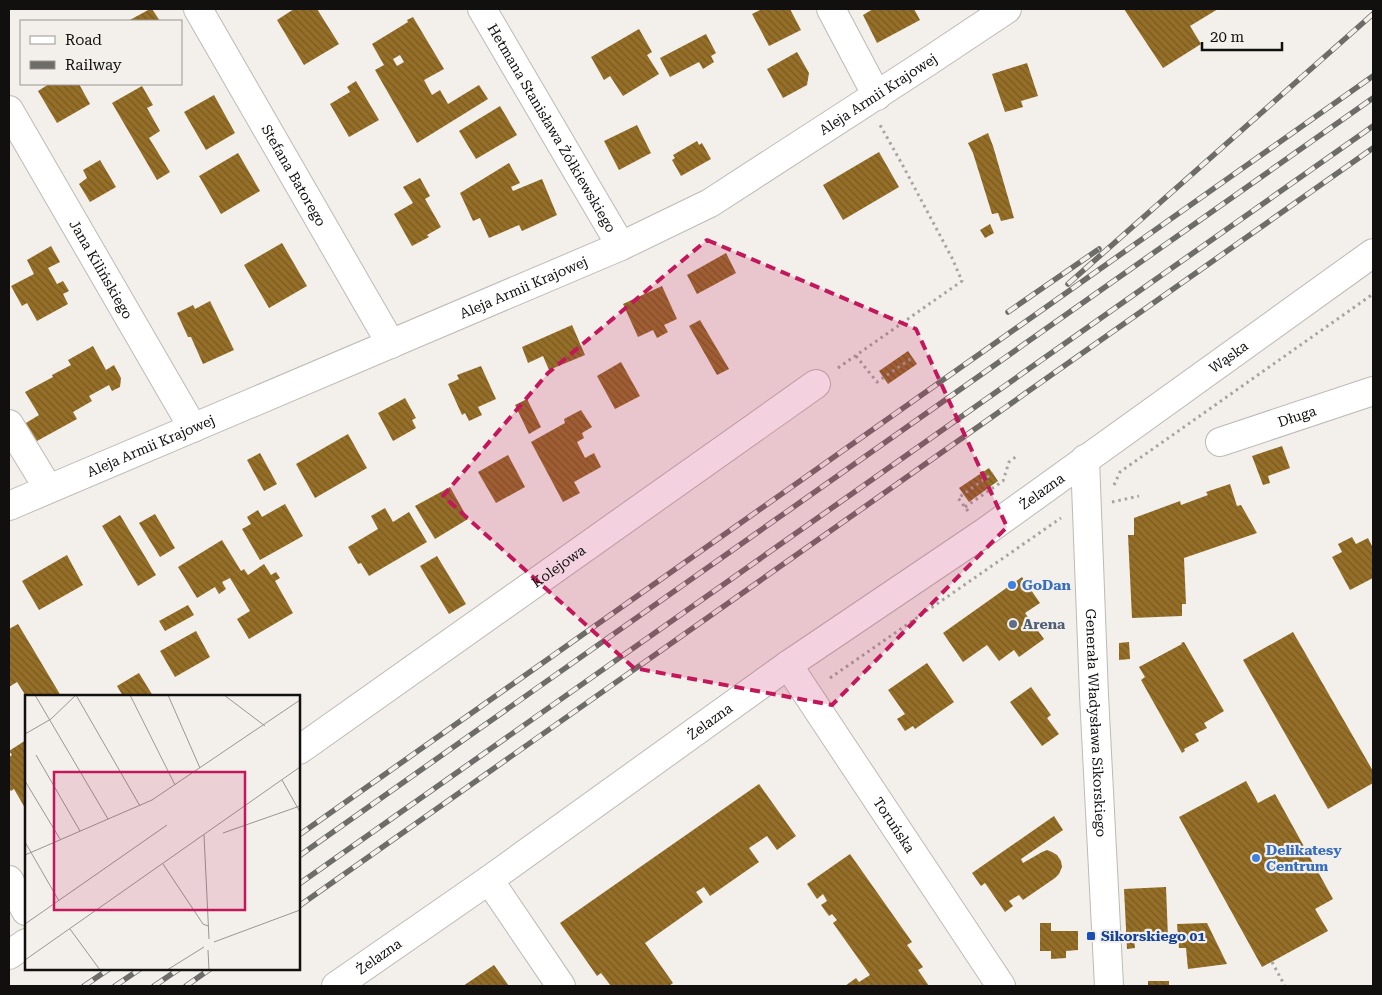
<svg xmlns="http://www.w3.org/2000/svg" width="1382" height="995" font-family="'Roboto Serif',serif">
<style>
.building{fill:url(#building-back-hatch);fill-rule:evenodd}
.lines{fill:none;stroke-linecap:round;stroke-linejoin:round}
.minor-casing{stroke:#bdbab6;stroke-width:30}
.path{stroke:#a6a4a0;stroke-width:3;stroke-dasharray:2.5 4;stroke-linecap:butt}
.minor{stroke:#fff;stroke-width:28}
.rail-casing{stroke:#6e6c69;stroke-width:5.5}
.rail{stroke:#f3f0eb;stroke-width:4;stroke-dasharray:11;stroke-linecap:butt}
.marked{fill:#c2185b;fill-opacity:0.2;stroke:#c2185b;stroke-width:4;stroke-dasharray:10 6;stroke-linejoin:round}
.shop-dot{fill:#3f7fe0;stroke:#f3f0eb;stroke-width:2}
.service-dot{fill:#5c6f8a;stroke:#f3f0eb;stroke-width:2}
.transit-dot{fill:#1a4fb4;stroke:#f3f0eb;stroke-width:2}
.labels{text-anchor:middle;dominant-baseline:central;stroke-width:4.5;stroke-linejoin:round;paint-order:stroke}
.street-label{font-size:14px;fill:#11100e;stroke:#f3f0eb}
.shop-label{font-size:14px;font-weight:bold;fill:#366cbe;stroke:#f3f0eb;text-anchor:start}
.service-label{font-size:14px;font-weight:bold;fill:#4e5e75;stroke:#f3f0eb;text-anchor:start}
.transit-label{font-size:14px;font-weight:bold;fill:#164399;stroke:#f3f0eb;text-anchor:start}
.inset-road{fill:none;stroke:#999693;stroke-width:1}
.view{fill:#c2185b;fill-opacity:0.15;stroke:#c2185b;stroke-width:2.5}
.inset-edge{fill:none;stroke:#11100e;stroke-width:2.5}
</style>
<defs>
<pattern id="building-back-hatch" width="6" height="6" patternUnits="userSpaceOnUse" patternTransform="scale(1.25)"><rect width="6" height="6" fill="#956f28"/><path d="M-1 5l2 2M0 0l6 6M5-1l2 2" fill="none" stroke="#785a21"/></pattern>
</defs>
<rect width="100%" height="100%" fill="#f3f0eb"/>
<path class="building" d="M 150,9 L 152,9 L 160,21 L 128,21 Z
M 294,9 L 317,9 L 339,44 L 304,65 L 277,20 Z
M 762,9 L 790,9 L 801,30 L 769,46 L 752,14 Z
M 873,9 L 914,9 L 920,20 L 877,43 L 863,15 Z
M 1124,9 L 1218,9 L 1190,26 L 1201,44 L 1163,68 Z
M 413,17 L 444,69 L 424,80 L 432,95 L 440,90 L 448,104 L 479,85 L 488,99 L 417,143 L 375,70 L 384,65 L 372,44 L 408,22 L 407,20 ZM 400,55 L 404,62 L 397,66 L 393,59 Z
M 639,29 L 652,52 L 647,55 L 659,74 L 623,96 L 610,76 L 604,80 L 591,57 Z
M 706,34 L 716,53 L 711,56 L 714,62 L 703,69 L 699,62 L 670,77 L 660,58 Z
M 797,52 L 809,73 L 807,85 L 783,98 L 767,69 Z
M 1027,63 L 1038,96 L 1021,101 L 1023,107 L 1005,112 L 992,74 Z
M 356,81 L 379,120 L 349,137 L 330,104 L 350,92 L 347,87 Z
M 49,84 L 79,84 L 90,104 L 57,123 L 38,91 Z
M 142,86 L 153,105 L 147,108 L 160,131 L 149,138 L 170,172 L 157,180 L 112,103 Z
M 214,95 L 235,133 L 206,150 L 184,112 Z
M 500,106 L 517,135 L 476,159 L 459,131 Z
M 637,125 L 651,153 L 619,170 L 604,141 Z
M 988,133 L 993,146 L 1014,218 L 1001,221 L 998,213 L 992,214 L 973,153 L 968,143 Z
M 697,141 L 699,145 L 702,143 L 711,159 L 681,176 L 672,160 L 675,158 L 673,155 Z
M 879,152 L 899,187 L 843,220 L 823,185 Z
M 238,153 L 260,191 L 221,214 L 199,176 Z
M 100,160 L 116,187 L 90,202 L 79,184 L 87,178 L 83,170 Z
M 509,163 L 520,183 L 511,187 L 513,191 L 542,179 L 557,215 L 522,231 L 519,225 L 489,238 L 480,218 L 473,221 L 460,193 Z
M 420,178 L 430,196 L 425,199 L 441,227 L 427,235 L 429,237 L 412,246 L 394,214 L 413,203 L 403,187 Z
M 990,224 L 994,233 L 985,238 L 980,230 Z
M 282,243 L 307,286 L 269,308 L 244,265 Z
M 51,246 L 60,262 L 48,268 L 57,284 L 63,281 L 69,291 L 63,294 L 68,304 L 37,321 L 27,303 L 22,306 L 11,286 L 34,274 L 27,260 Z
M 726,253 L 736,273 L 697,294 L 687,275 Z
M 662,286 L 677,319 L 664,325 L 668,332 L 657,338 L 653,330 L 638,337 L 623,304 Z
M 210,301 L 234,350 L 203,364 L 191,337 L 188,337 L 177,313 L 193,305 L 195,309 Z
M 700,320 L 729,369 L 717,375 L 689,326 Z
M 572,325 L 585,355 L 549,370 L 543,356 L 528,363 L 522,347 Z
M 93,346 L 106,370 L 114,365 L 121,378 L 120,387 L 112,391 L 109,385 L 89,396 L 92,401 L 73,412 L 77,419 L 37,441 L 26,423 L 39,415 L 25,392 L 53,377 L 52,375 L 71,365 L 68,360 Z
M 908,351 L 917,364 L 888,384 L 879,371 Z
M 621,362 L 640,396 L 615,409 L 597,376 Z
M 481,366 L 496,399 L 478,407 L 482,415 L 469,421 L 465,413 L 462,415 L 448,384 L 459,379 L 457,375 Z
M 405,398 L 416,418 L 412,420 L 416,428 L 393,441 L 378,413 Z
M 527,399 L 541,427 L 529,434 L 515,405 Z
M 581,410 L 592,427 L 582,433 L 584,438 L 577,442 L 585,458 L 594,453 L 601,467 L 574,482 L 580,493 L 563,502 L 531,442 L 565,423 L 564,419 Z
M 348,434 L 367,468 L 315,498 L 296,464 Z
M 1282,446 L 1290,468 L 1268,476 L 1270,483 L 1263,485 L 1252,456 Z
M 260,453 L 277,484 L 264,491 L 247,460 Z
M 508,455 L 525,487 L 496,503 L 478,472 Z
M 989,468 L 998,481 L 969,502 L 959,488 Z
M 1230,484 L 1237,506 L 1241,505 L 1257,533 L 1184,558 L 1186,604 L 1182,604 L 1182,616 L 1132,618 L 1128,535 L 1134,535 L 1134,518 L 1180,501 L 1181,505 L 1208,495 L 1206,492 Z
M 450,487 L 468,519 L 435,539 L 415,506 Z
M 285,504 L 303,536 L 260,560 L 242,529 L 251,524 L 247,517 L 258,510 L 262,517 Z
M 385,508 L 393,522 L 409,512 L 427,542 L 369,576 L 361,563 L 358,564 L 348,547 L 378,529 L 371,516 Z
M 155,514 L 175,548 L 160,557 L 139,523 Z
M 120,515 L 156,575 L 138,586 L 102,526 Z
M 1352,537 L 1356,544 L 1368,538 L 1373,548 L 1373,578 L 1350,590 L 1332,557 L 1342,552 L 1338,544 Z
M 222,540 L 241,571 L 244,569 L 248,575 L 264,564 L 271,575 L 276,572 L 280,578 L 275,581 L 293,613 L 249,639 L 237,619 L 250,611 L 230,578 L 222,582 L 226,589 L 219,594 L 215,587 L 197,598 L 178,567 Z
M 67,555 L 83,585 L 39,610 L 22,581 Z
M 437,556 L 466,604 L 449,614 L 420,566 Z
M 1022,577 L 1040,603 L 1025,613 L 1044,639 L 1019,657 L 1014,650 L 999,661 L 987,645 L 963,662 L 943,633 Z
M 188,605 L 194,615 L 165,631 L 159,621 Z
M 18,624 L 33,649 L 61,696 L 26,696 L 17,682 L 9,687 L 9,629 Z
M 196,631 L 210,657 L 175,677 L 160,651 Z
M 1293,632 L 1373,771 L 1373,783 L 1328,809 L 1243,660 Z
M 1129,642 L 1130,659 L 1119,660 L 1119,643 Z
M 1184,642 L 1224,711 L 1204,723 L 1207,728 L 1195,734 L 1199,741 L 1184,749 L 1185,751 L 1182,753 L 1141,680 L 1145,677 L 1139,667 L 1182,644 L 1181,643 Z
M 927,663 L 954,702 L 915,729 L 913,726 L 905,731 L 897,719 L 905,714 L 888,690 Z
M 139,673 L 153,696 L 123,696 L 117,686 Z
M 1031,687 L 1051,715 L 1047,718 L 1059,734 L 1042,746 L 1010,702 Z
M 26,740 L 26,807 L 25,808 L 14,789 L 11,791 L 9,788 L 9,757 L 12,755 L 9,751 Z
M 1246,781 L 1258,803 L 1275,794 L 1333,899 L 1315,909 L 1328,931 L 1262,967 L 1179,817 Z
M 759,784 L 796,836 L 777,850 L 767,836 L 749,848 L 759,862 L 710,896 L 704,887 L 696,892 L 703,902 L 645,943 L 673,983 L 669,986 L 611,986 L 601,973 L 597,976 L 560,923 Z
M 1054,816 L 1063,830 L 1021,859 L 1023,863 L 1042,852 L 1047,850 L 1052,852 L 1057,855 L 1061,861 L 1062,867 L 1059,874 L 1055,878 L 1023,900 L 1019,895 L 1009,901 L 1013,906 L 1005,912 L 985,883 L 981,886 L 972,873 Z
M 850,854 L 912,942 L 907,945 L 923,967 L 918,970 L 929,986 L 845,986 L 856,978 L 859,982 L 870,975 L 833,923 L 837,920 L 832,914 L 829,916 L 821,905 L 827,901 L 823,894 L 817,899 L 807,884 Z
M 1166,887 L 1168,938 L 1134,939 L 1135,948 L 1127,949 L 1124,889 Z
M 1040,923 L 1051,923 L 1051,931 L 1078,931 L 1078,950 L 1066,951 L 1066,958 L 1051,959 L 1051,951 L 1040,951 Z
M 1207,923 L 1227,964 L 1188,969 L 1186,948 L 1179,948 L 1177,924 Z
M 494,965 L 509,986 L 463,986 Z
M 1148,981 L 1169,981 L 1169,986 L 1148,986 Z"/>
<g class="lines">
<defs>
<g id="minor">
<path id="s1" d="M 198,9 L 391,344"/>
<path id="s2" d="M 482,9 L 621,246"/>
<path d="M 831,9 L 877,96"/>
<path id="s3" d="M 9,110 L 193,428"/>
<path d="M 9,424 L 48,488"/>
<path id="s4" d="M 1220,442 L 1373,391"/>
<path id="s5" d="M 1085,459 L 1094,695 L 1109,986"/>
<path id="s6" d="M 9,506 L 621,246 L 710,203 L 926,63 L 1007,9"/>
<path id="s7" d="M 788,665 L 1001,986"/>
<path id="s8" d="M 299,750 L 816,384"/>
<path d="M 9,880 L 26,911"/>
<path d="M 489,880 L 561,986"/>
<path d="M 9,955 L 26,943"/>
<path id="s9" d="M 336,986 L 489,880 L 788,665 L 985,532 L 1373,253"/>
</g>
</defs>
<use href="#minor" class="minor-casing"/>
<path class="path" d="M 856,356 L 877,382 L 912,358
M 838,368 L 962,281 L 952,258 L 902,164 L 880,125
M 1114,485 L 1120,472 L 1373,294
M 1112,502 L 1139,496
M 965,507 L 1003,481 L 1009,462 L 1018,455
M 968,511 L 958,498 L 993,473
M 830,678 L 1061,518
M 1272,962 L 1285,986"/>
<use href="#minor" class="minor"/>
<defs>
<path id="rail" d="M 1068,284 L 1373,14
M 1008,312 L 1099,249
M 299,835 L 1373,76
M 299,856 L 1373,98
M 299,884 L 1373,126
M 299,906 L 1373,148
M 84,986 L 109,969
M 115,986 L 140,969
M 154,986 L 179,969
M 186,986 L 210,969"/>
</defs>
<use href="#rail" class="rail-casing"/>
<use href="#rail" class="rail"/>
</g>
<path class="marked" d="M 707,240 L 916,329 L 1007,527 L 832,705 L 634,668 L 443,496 L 548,373 Z"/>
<g class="shop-dot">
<circle cx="1012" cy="585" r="5"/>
<circle cx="1256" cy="858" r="5"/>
</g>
<circle class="service-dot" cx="1013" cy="624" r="5"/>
<rect class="transit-dot" x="1086" y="931" width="10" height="10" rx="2.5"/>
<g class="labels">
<g class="street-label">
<text stroke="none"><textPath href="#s6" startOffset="964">Aleja Armii Krajowej</textPath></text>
<text stroke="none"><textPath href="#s2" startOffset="138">Hetmana Stanisława Żółkiewskiego</textPath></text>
<text stroke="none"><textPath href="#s1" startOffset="192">Stefana Batorego</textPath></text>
<text stroke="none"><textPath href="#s3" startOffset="184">Jana Kilińskiego</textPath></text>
<text stroke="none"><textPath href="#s6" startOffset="559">Aleja Armii Krajowej</textPath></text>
<text stroke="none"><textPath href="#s9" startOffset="1092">Wąska</textPath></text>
<text stroke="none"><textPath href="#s4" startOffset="81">Długa</textPath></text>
<text stroke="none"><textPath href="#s6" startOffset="154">Aleja Armii Krajowej</textPath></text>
<text stroke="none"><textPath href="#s9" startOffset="862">Żelazna</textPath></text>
<text stroke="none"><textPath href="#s8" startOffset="318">Kolejowa</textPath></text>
<text stroke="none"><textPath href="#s9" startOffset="458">Żelazna</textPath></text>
<text stroke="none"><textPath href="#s5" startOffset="264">Generała Władysława Sikorskiego</textPath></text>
<text stroke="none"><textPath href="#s7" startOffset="192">Toruńska</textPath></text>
<text stroke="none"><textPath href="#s9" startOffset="52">Żelazna</textPath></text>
</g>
<g class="shop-label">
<text x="1022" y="585">GoDan</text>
<text x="1266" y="850">Delikatesy<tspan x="1266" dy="16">Centrum</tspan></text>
</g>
<g class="service-label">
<text x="1023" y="624">Arena</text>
</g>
<g class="transit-label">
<text x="1101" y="936">Sikorskiego 01</text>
</g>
</g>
<g transform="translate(25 695)">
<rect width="275" height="275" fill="#f3f0eb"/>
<path class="inset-road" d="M 10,0 L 83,124M 51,0 L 115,111M 105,0 L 150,90M 143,0 L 175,73M 199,0 L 240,31M 0,39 L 26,24 L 51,0M 11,60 L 55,136M 257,85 L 275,117M 0,86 L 35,144M 198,138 L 275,111M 179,140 L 184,244M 0,147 L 34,206M 0,160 L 127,105 L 275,5M 138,169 L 178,229 L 183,231M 0,229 L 142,130M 45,234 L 75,275M 189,247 L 275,215M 183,255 L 184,275M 0,265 L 275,72M 142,275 L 179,252"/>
<path class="view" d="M 29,77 L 220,77 L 220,215 L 29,215 Z"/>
<rect width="275" height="275" class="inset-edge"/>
</g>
<rect width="1382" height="995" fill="none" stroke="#11100e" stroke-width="20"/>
<rect x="20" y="20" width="162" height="65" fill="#f3f0eb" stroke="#999693"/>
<rect x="30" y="36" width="25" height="8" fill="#ffffff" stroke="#999693"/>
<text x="65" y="45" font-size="15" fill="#11100e">Road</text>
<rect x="30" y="61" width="25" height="8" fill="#6e6c69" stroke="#999693"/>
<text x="65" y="70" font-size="15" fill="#11100e">Railway</text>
<path d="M1202 42v8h80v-8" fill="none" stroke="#11100e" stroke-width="2.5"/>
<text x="1210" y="42" font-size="15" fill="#11100e" stroke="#f3f0eb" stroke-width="4" paint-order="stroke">20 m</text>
</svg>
